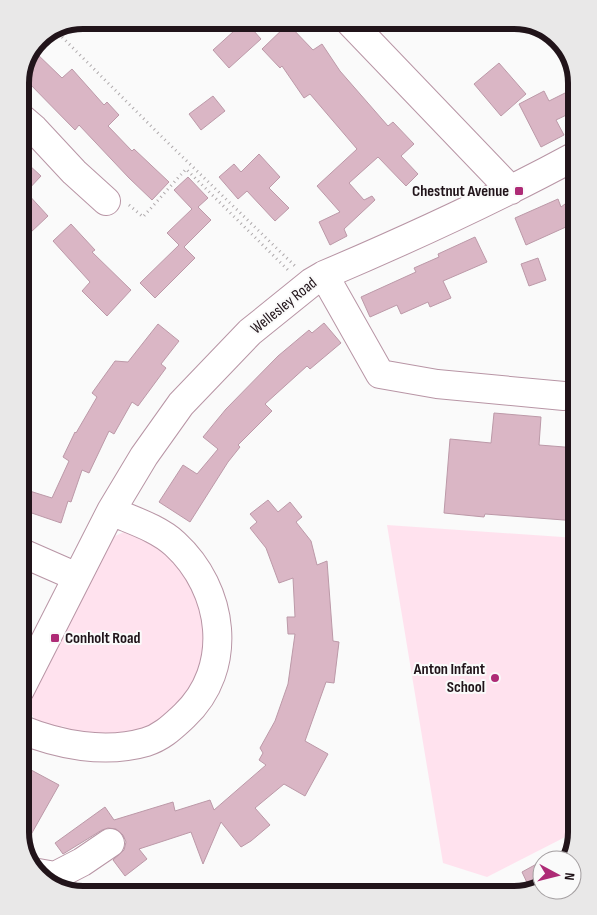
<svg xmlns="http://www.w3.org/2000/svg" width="597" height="915" font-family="'Sofia Sans Condensed',sans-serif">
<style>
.green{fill:#ffe2ee}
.building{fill:#dab6c5;stroke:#bc99a8}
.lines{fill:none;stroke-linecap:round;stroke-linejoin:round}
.minor-casing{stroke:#b895a5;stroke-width:30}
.path{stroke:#aea9ab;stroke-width:3;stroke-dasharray:1 4;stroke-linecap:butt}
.minor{stroke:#fff;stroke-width:28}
.poi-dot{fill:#ae2b76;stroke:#fafafa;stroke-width:2}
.labels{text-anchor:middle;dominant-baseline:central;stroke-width:4;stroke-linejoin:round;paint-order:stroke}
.poi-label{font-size:16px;font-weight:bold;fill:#21141a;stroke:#fafafa;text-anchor:end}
.street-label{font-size:16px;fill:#21141a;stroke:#fafafa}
.rim{fill:none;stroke:#21141a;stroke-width:6}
</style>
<rect width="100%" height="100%" fill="#fafafa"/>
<path class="green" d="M 387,525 L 577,538 L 577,831 L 487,877 L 443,863 Z
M 130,529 L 144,532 L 187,570 L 205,617 L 202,670 L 189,692 L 164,718 L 145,729 L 124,736 L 90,736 L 62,726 L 48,733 L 37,723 L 27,707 L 29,690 L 111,538 Z"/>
<path class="building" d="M 245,21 L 261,39 L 229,68 L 213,50 Z
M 288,24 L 313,50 L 322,44 L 340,71 L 388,126 L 393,122 L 414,144 L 401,156 L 418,174 L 406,186 L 378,157 L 349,183 L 364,200 L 372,196 L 375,200 L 344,229 L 347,236 L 330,245 L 319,222 L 340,212 L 317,186 L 357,149 L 310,94 L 304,98 L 282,66 L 280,68 L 262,49 Z
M 34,51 L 62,78 L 72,69 L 104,105 L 107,102 L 119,115 L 108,126 L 132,151 L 134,149 L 169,182 L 152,200 L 129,178 L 79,125 L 75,130 L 25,79 L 26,78 L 22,74 Z
M 499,63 L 526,94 L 501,116 L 474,84 Z
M 577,87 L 577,110 L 556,120 L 564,135 L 541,147 L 519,104 L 544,91 L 549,101 Z
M 213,96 L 225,111 L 201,130 L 189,114 Z
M 259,154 L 280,177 L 269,188 L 289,208 L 275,221 L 247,191 L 238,199 L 219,177 L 234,164 L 241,172 Z
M 29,165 L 41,176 L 26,192 L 48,216 L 30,233 L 20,222 L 20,174 Z
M 188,177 L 208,198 L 198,207 L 211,220 L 184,247 L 195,258 L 155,298 L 140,283 L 179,245 L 167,233 L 192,209 L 174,190 Z
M 577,195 L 577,222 L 526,245 L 515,218 L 558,199 L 561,207 Z
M 71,224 L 95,250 L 92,252 L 131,290 L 107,316 L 82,291 L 90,282 L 53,241 Z
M 475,237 L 487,262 L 443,281 L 451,298 L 430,307 L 428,302 L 401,314 L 397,305 L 370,317 L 361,297 L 416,272 L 414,268 L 439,257 L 438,254 Z
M 538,258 L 546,280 L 529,286 L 521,264 Z
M 324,323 L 341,343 L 310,369 L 307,366 L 265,404 L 272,411 L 238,445 L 240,447 L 228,462 L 190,522 L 159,502 L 183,465 L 197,474 L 218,449 L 203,437 L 226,409 L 278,356 L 309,330 L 312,333 Z
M 158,324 L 179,341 L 161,364 L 166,368 L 138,406 L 132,402 L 114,434 L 109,431 L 89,473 L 82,470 L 71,502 L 68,501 L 61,523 L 20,509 L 20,488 L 52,498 L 69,461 L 63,457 L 75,432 L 76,433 L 97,397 L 92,393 L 115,361 L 128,362 Z
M 494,413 L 541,417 L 539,445 L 577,448 L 577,521 L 485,514 L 484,517 L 444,513 L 450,439 L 491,443 Z
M 268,500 L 278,512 L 290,502 L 302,517 L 296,522 L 311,541 L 317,565 L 327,561 L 333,641 L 339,642 L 334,683 L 326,682 L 305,741 L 328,754 L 305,796 L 284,784 L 255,808 L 270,825 L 251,841 L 241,847 L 221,822 L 203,864 L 191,832 L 139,849 L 147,859 L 125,876 L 113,860 L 124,850 L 126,842 L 123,835 L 116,829 L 108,828 L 102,830 L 63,854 L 55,843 L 105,807 L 114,820 L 173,802 L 175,811 L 210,800 L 214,810 L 266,765 L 259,760 L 263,753 L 260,748 L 275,721 L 288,684 L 295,634 L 288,634 L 287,617 L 295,617 L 293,578 L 279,583 L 266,548 L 250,528 L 257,522 L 250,514 Z
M 20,764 L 59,785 L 24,847 L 20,832 Z
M 542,861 L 542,888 L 530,889 L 522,872 Z"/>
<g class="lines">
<defs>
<path id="minor" d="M 348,20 L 511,190
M 20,117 L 34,129 L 74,172 L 106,201
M 324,275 L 380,374 L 437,384 L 564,396
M 20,552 L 77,577
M 20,690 L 111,511 L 144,456 L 181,404 L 250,332 L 312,282 L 324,275 C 411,238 494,200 577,155
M 20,729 C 59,745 105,754 146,742 C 162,737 172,727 184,716 C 235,668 224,589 175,544 C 158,528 131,520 111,511
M 38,873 L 55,876 L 82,862 L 110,843"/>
</defs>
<use href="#minor" class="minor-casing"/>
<path class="path" d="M 55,30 L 162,137 L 295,266
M 129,205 L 143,217 L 186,169 L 289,271"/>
<use href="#minor" class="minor"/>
</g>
<g class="poi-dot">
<rect x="514" y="186" width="10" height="10" rx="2.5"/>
<rect x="50" y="633" width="10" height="10" rx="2.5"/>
<circle cx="495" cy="678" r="5"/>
</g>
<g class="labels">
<g class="poi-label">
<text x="509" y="191">Chestnut Avenue</text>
<text x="65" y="638" text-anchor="start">Conholt Road</text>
<text x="485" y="669">Anton Infant<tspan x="485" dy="18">School</tspan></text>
</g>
<g class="street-label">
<text transform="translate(284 306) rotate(-39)">Wellesley Road</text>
</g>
</g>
<path d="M0 0H597V915H0ZM83 29H514A54 54 0 0 1 568 83V832A54 54 0 0 1 514 886H83A54 54 0 0 1 29 832V83A54 54 0 0 1 83 29Z" fill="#e9e8e8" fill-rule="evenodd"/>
<path class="rim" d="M83 29H514A54 54 0 0 1 568 83V832A54 54 0 0 1 514 886H83A54 54 0 0 1 29 832V83A54 54 0 0 1 83 29Z"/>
<g transform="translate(557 875) rotate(97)"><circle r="24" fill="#fafafa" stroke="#a39ea0"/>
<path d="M0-4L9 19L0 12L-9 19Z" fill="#ae2b76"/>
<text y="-8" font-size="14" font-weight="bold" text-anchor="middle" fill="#21141a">N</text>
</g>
</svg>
